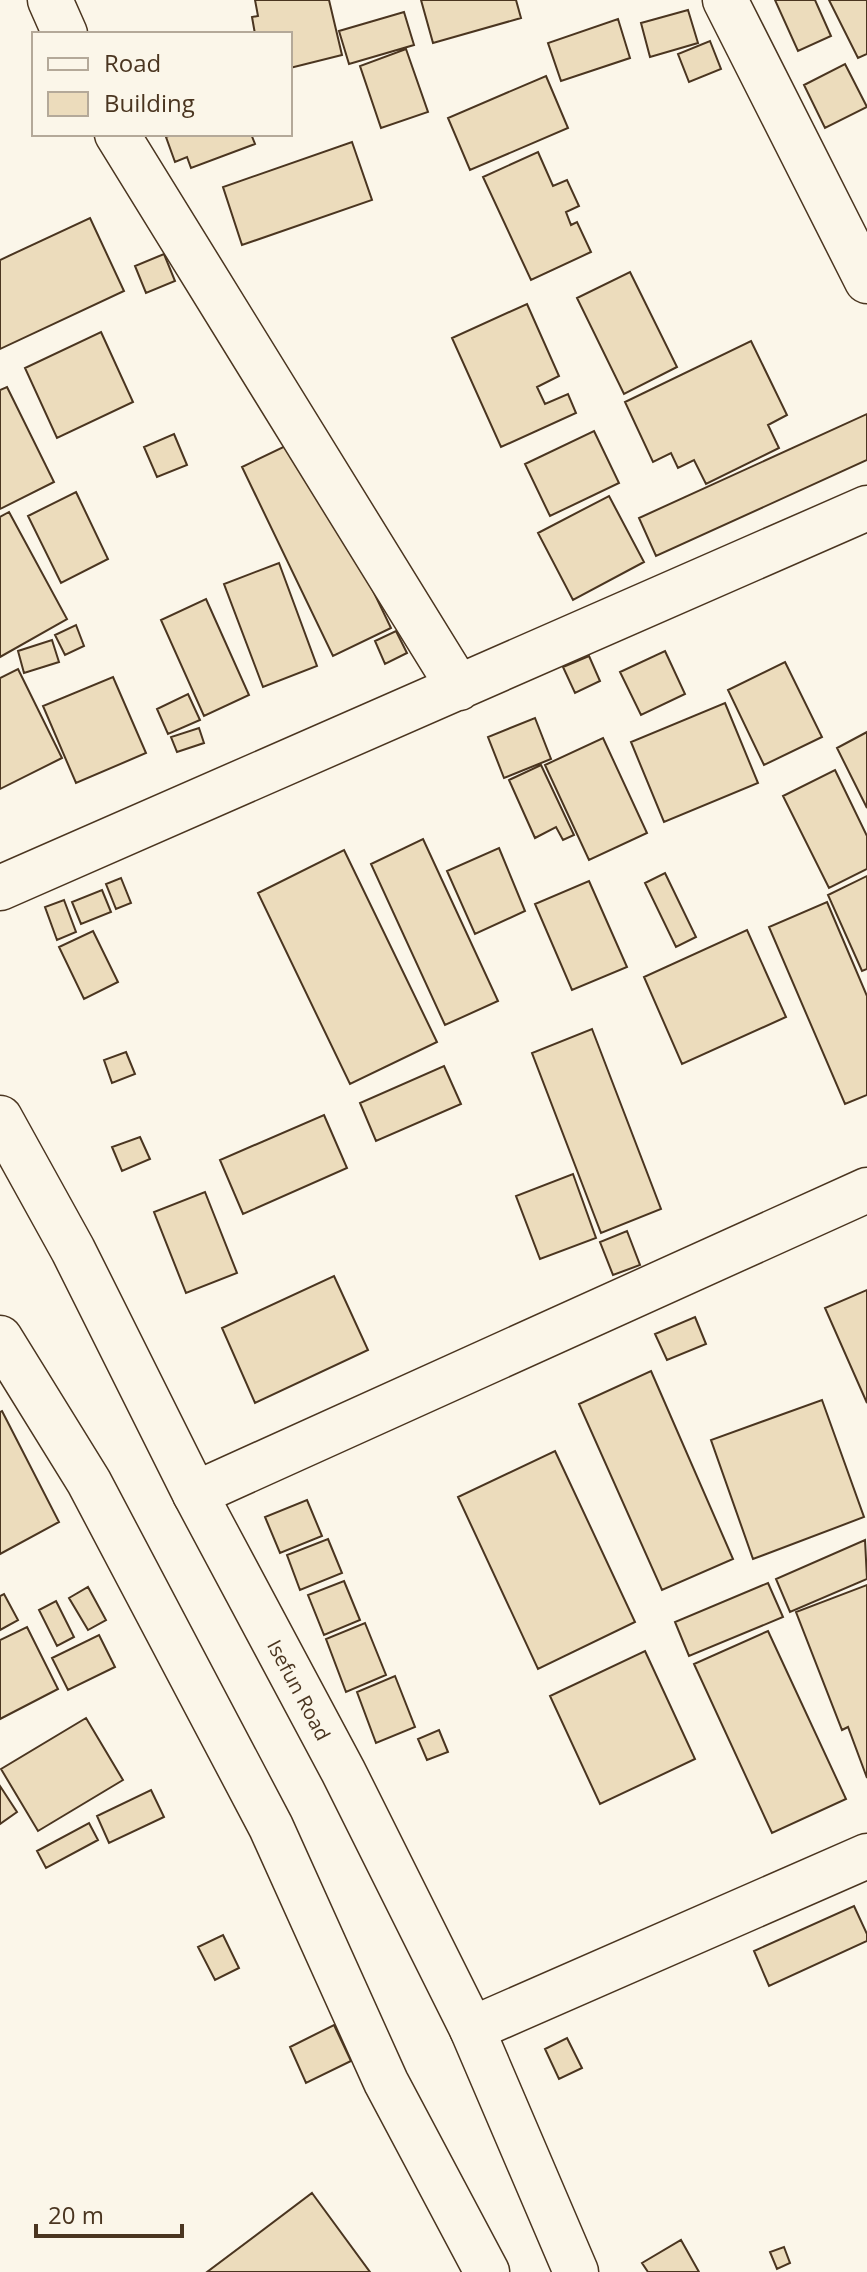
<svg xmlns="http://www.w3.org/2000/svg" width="867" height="2272" font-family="'Open Sans',sans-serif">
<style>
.building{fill:#ecdcbc;stroke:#4a3520;stroke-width:2}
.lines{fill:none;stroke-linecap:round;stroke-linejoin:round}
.minor-casing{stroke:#4a3520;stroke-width:47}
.tertiary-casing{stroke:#4a3520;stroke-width:47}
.minor{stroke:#fbf6e9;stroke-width:44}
.tertiary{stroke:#fbf6e9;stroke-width:44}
.labels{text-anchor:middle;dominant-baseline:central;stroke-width:6;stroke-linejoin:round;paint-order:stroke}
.street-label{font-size:20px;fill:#4a3520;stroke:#fbf6e9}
</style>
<rect width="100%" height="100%" fill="#fbf6e9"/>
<path class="building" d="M 255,0 L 329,0 L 342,55 L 290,68 L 290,34 L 255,34 L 252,17 L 258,16 Z
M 421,0 L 516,0 L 521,18 L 433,43 Z
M 775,0 L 815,0 L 831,36 L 798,51 Z
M 829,0 L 867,0 L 867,54 L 858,58 Z
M 688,10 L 698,43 L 650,57 L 641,23 Z
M 404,12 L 414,45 L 349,64 L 339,31 Z
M 618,19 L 630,58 L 561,81 L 548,43 Z
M 710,41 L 721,69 L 689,82 L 678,54 Z
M 406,49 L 428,112 L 381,128 L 360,66 Z
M 845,64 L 867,107 L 825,128 L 804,85 Z
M 546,76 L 568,128 L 470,170 L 448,118 Z
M 173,134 L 251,134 L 255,144 L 191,168 L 187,157 L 175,162 L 166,137 Z
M 352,142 L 372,200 L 242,245 L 223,187 Z
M 538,152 L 553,186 L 567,180 L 579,206 L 566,212 L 571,225 L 577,222 L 591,252 L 531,280 L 483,177 Z
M 90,218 L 124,291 L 0,349 L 0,260 Z
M 164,254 L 175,281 L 146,293 L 135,266 Z
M 630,272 L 677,367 L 624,394 L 577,298 Z
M 527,304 L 559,376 L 537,387 L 545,404 L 568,394 L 576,413 L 501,447 L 452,338 Z
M 101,332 L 133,402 L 57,438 L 25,368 Z
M 751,341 L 787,415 L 768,425 L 779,448 L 706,484 L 694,460 L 678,468 L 671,453 L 653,462 L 625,402 Z
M 7,387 L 54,482 L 0,509 L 0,390 Z
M 867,414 L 867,460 L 656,556 L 639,518 Z
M 594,431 L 619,483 L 550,516 L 525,464 Z
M 174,434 L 187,465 L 157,477 L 144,447 Z
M 300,439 L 391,628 L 333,656 L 242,467 Z
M 76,492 L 108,559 L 61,583 L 28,516 Z
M 609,496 L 644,562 L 573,600 L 538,533 Z
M 9,512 L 67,619 L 0,657 L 0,517 Z
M 279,563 L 317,666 L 263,687 L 224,584 Z
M 206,599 L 249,695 L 204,716 L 161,620 Z
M 76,625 L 84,646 L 65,655 L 55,635 Z
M 396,631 L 407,653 L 385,664 L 375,641 Z
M 52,640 L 59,662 L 24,673 L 18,651 Z
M 665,651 L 685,694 L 641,715 L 620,672 Z
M 589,656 L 600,681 L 575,693 L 563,667 Z
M 785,662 L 822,737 L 764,765 L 728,690 Z
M 18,669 L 62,758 L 0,789 L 0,678 Z
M 113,677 L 146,753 L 76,783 L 43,706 Z
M 188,694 L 200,720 L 168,734 L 157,709 Z
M 725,703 L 758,783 L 664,822 L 631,742 Z
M 535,718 L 551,759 L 504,778 L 488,737 Z
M 199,728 L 204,743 L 177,752 L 171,737 Z
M 867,732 L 867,808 L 837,748 Z
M 603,738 L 647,833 L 589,860 L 545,765 Z
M 541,765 L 574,835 L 563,840 L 556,827 L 535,838 L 509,780 Z
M 835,770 L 867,836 L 867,869 L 829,888 L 783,796 Z
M 423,839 L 498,1001 L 445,1025 L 371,864 Z
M 499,848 L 525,911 L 475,934 L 447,871 Z
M 344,850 L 437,1042 L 350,1084 L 258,893 Z
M 665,873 L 696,937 L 676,947 L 645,883 Z
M 867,876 L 867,969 L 862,971 L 828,895 Z
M 121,878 L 131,903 L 116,909 L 106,884 Z
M 589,881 L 627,967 L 572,990 L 535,904 Z
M 102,890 L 111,912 L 81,924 L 72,902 Z
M 64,900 L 76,932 L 57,940 L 45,907 Z
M 827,902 L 867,996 L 867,1095 L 845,1104 L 769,927 Z
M 747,930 L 786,1017 L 682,1064 L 644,977 Z
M 93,931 L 118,982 L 84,999 L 59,947 Z
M 592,1029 L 661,1209 L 601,1233 L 532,1053 Z
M 126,1052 L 135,1074 L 112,1083 L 104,1060 Z
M 444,1066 L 461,1104 L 376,1141 L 360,1103 Z
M 324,1115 L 347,1168 L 243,1214 L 220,1160 Z
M 140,1137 L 150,1159 L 122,1171 L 112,1147 Z
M 573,1174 L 596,1238 L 540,1259 L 516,1196 Z
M 205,1192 L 237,1273 L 186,1293 L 154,1212 Z
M 627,1231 L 640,1265 L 613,1275 L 600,1242 Z
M 334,1276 L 368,1350 L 255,1403 L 222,1328 Z
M 867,1290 L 867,1403 L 825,1308 Z
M 695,1317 L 706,1344 L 667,1360 L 655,1334 Z
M 651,1371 L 733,1559 L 662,1590 L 579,1404 Z
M 822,1400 L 864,1517 L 753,1559 L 711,1440 Z
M 2,1411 L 59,1522 L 0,1554 L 0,1412 Z
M 555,1451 L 635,1622 L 538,1669 L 458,1497 Z
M 307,1500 L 322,1536 L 280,1553 L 265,1517 Z
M 328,1539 L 342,1573 L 300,1590 L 287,1555 Z
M 865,1540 L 867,1579 L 790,1612 L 776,1579 Z
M 344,1581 L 360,1620 L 324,1635 L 308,1595 Z
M 768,1583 L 783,1617 L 689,1656 L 675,1622 Z
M 867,1585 L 867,1778 L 848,1727 L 842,1730 L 796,1612 Z
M 88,1587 L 106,1620 L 88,1630 L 69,1598 Z
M 4,1594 L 18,1620 L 0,1630 L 0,1596 Z
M 56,1601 L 74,1637 L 57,1646 L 39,1610 Z
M 365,1623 L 386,1675 L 346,1692 L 326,1639 Z
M 27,1627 L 58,1689 L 0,1719 L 0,1640 Z
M 768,1631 L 846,1799 L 772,1833 L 694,1664 Z
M 99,1635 L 115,1667 L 68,1690 L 52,1658 Z
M 645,1651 L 695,1759 L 600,1804 L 550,1696 Z
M 395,1676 L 415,1727 L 376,1743 L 357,1692 Z
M 86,1718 L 123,1780 L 38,1831 L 1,1769 Z
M 439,1730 L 448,1752 L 427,1760 L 418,1739 Z
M 0,1786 L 17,1812 L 0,1824 Z
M 151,1790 L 164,1817 L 109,1843 L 97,1816 Z
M 89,1823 L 98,1840 L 46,1868 L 37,1851 Z
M 854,1906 L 867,1934 L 867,1941 L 769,1986 L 754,1951 Z
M 223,1935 L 239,1968 L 215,1980 L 198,1947 Z
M 334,2025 L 351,2061 L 306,2083 L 290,2047 Z
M 567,2038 L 582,2068 L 559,2079 L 545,2049 Z
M 312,2193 L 370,2272 L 207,2272 Z
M 681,2240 L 699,2272 L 648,2272 L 642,2263 Z
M 784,2247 L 790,2263 L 777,2269 L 770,2252 Z"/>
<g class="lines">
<defs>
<path id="minor" d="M 50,0 L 65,34
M 725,0 L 867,281
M 117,134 L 459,688
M 0,888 L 867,508
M 195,1494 L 867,1190
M 472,2029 L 867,1856"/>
<path id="tertiary" d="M 0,1118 L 73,1250 L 195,1494 L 343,1771 L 472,2029 L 576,2272
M 0,1338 L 89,1482 L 271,1827 L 386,2082 L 487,2272"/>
</defs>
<use href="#minor" class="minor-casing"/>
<use href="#tertiary" class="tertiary-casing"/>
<use href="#minor" class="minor"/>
<use href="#tertiary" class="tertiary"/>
</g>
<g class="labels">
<g class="street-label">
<text transform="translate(299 1690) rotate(62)">Isefun Road</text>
</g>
</g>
<rect x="32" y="32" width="260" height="104" fill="#fbf6e9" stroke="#b4a999" stroke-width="2"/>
<rect x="48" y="58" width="40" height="12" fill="#fbf6e9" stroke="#b4a999" stroke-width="2"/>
<text x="104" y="72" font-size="24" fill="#4a3520">Road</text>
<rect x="48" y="92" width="40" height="24" fill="#ecdcbc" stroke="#b4a999" stroke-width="2"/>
<text x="104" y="112" font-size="24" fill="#4a3520">Building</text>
<path d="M36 2224v12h146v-12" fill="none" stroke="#4a3520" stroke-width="4"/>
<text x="48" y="2224" font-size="24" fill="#4a3520" stroke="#fbf6e9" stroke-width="6" paint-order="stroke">20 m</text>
</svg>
